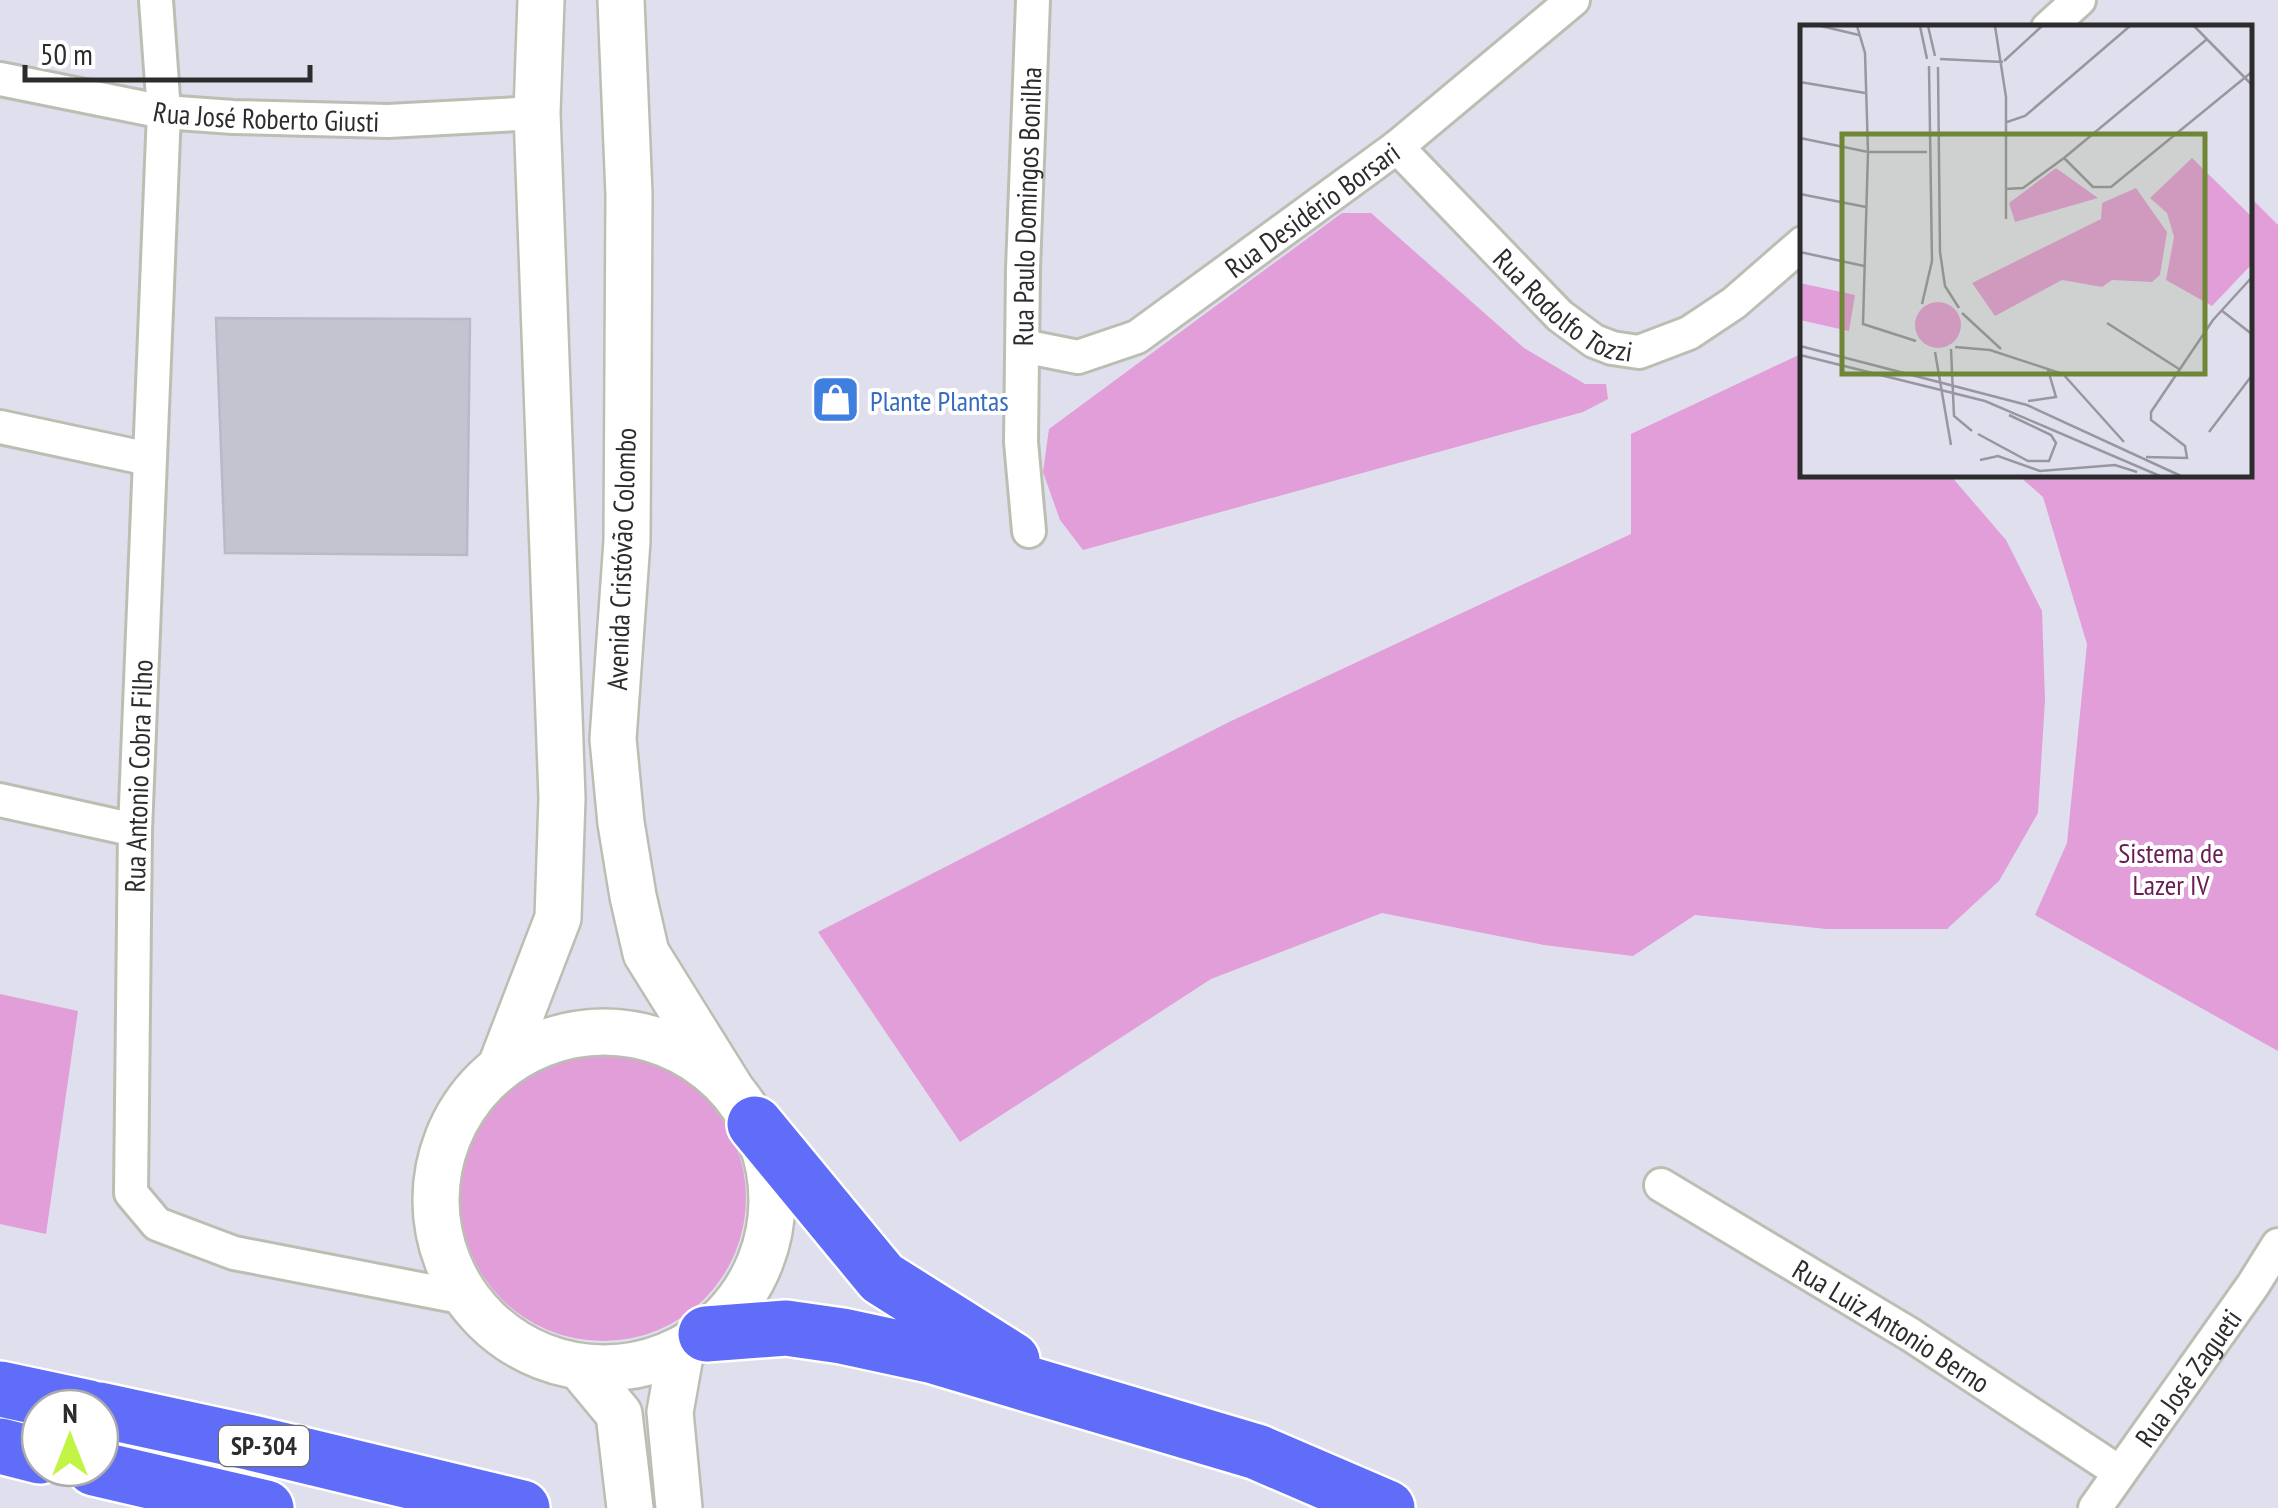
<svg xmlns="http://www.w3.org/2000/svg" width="2278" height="1508" font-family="'PT Sans Narrow',sans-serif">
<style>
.green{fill:#e19ed8}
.building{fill:#c4c3d0;stroke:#bab8c9;stroke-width:2.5}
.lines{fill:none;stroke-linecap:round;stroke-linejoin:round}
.street-casing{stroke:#bbbfb2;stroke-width:38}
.secondary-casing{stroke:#bbbfb2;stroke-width:50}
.highway-casing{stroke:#fff;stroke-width:60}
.street{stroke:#fff;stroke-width:32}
.secondary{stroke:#fff;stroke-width:45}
.highway{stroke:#5f6df8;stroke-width:55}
.labels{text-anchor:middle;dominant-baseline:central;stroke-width:8;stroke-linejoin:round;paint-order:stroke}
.shield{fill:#fff;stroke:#6b6b6b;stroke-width:2.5}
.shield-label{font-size:25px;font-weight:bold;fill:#2c2c2c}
.street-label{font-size:28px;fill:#2c2c2c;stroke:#fff}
.shop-label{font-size:28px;fill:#366cbe;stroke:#fff;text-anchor:start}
.park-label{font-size:28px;fill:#681d54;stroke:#fff}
.inset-road{fill:none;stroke:#9897a0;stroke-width:2.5}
.view{fill:#6f8637;fill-opacity:0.15;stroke:#6f8637;stroke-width:5}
.inset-edge{fill:none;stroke:#2c2c2c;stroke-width:5}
</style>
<rect width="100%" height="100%" fill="#e0dfed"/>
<path class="green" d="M 2251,198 L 2278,225 L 2278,1051 L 2035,915 L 2067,843 L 2087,644 L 2043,497 L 2018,475 L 2250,475 Z
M 1342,213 L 1371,213 L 1524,348 L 1585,384 L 1606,384 L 1608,399 L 1583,412 L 1083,550 L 1060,520 L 1043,472 L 1049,429 Z
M 1803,353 L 1803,475 L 1950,475 L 2006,540 L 2042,611 L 2045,700 L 2038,813 L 1999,881 L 1947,929 L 1826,929 L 1695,915 L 1633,956 L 1544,945 L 1382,913 L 1211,979 L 960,1142 L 818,932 L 1229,722 L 1631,534 L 1631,434 Z
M 0,994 L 78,1011 L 46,1234 L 0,1224 Z
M460 1198a143 143 0 1 1 286 0a143 143 0 1 1-286 0Z"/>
<path class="building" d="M 216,318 L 470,319 L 467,555 L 225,553 Z"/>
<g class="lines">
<defs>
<g id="street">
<path d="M 156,0 L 164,112 L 135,830 L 131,1193 L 157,1224 L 234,1253 L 466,1298"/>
<path d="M 2048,28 L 2079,0"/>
<path id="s1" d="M 0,79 L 164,112 L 233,117 L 388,121 L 537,113"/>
<path id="s2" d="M 1397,147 L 1560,316 L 1594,341 L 1612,348 L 1639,352 L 1689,333 L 1734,303 L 1803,243"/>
<path id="s3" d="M 1023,346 L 1078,357 L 1137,337 L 1397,147 L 1573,0"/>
<path d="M 0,427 L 149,459"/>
<path id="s4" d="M 1029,531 L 1021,442 L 1023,269 L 1033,0"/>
<path d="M 0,800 L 135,830"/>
<path id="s5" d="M 1661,1185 L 1911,1335 L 2119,1472"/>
<path id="s6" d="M 2095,1508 L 2253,1285 L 2278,1245"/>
</g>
<path id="secondary" d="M 621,0 L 629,195 L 627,541 L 613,739 L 621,823 L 633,896 L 646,953 L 732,1091
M436 1200a168 168 0 1 1 336 0a168 168 0 1 1-336 0Z
M 501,1066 L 558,918 L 562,798 L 537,113 L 541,0
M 580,1367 L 619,1414 L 630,1508
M 679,1508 L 670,1412 L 681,1350"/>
<path id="highway" d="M 755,1124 L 882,1278 L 1012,1360
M 706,1334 L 786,1328 L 842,1336 L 930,1355 L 1257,1452 L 1387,1508
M 0,1389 L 89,1408
M 100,1410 L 252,1443 L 522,1508
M 0,1446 L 40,1456
M 94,1468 L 266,1508"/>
</defs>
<use href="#street" class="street-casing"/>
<use href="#secondary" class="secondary-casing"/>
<use href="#highway" class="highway-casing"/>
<use href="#street" class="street"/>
<use href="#secondary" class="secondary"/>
<use href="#highway" class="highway"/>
</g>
<defs>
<symbol id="shop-square" viewBox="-11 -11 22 22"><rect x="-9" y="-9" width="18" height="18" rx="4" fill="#3f7fe0" stroke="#fff"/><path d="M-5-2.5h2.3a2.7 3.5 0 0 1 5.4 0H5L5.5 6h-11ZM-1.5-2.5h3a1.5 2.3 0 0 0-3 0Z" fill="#fff"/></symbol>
</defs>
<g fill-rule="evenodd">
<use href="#shop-square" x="808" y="372" width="55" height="55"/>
</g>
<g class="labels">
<rect class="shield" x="219" y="1426" width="90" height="40" rx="8"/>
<g class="shield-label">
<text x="264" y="1446">SP-304</text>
</g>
<g class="street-label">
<text stroke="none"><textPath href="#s1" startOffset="270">Rua José Roberto Giusti</textPath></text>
<text stroke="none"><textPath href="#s4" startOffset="325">Rua Paulo Domingos Bonilha</textPath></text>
<text stroke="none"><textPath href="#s3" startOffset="335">Rua Desidério Borsari</textPath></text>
<text stroke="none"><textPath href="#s2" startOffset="232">Rua Rodolfo Tozzi</textPath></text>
<text transform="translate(621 559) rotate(-88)">Avenida Cristóvão Colombo</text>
<text transform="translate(138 776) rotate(-88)">Rua Antonio Cobra Filho</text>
<text stroke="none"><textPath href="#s5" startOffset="270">Rua Luiz Antonio Berno</textPath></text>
<text stroke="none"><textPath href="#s6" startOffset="160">Rua José Zagueti</textPath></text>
</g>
<g class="shop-label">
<text x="870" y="400">Plante Plantas</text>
</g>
<g class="park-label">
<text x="2171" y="852">Sistema de<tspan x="2171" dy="32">Lazer IV</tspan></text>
</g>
</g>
<g transform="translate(1800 25)">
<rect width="452" height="452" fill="#e0dfed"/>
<path d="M 392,133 L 452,192 L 452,239 L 412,281 L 366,255 L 374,212 L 367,188 L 350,173 ZM 256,143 L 298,173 L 215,197 L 209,178 ZM 336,163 L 367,207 L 360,250 L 352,257 L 312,255 L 302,262 L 262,255 L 195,291 L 172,258 L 301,194 L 302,178 ZM 0,258 L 55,270 L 49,306 L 0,295 ZM115 300a23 23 0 1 1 46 0a23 23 0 1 1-46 0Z" fill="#e19ed8"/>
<path class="inset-road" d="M 21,1 L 59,10M 57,1 L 65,28 L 68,127 L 63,299 L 116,316M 120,1 L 127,34M 128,1 L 135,31M 195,1 L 206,72 L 206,194M 394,1 L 453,61M 140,34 L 203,37M 204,36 L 242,1M 138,42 L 140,227 L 145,261 L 159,283M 0,57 L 65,68M 207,97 L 225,91 L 330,1M 0,113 L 68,127 L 127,127M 264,133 L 293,162 L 311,162 L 453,46M 205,164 L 223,163 L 264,133 L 406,15M 0,169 L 66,182M 0,227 L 64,241M 122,279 L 132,236 L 129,41M 421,285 L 453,310M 162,288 L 201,324M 307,298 L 379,344M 0,321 L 227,380 L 381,451M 155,322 L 190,325 L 263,349 L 324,417M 151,324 L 154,391 L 172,406M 135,327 L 151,420M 0,330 L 185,376 L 360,451M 228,376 L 256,372 L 248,345M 409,407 L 453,349M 178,409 L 228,436 L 249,436 L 256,418 L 251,410 L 209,390M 346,432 L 387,433 L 385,421 L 351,395 L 351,387 L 413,295 L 453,251M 180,435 L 198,431 L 240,446 L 315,440 L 337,447"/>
<path class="view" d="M 42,109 L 405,109 L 405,349 L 42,349 Z"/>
<rect width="452" height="452" class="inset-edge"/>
</g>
<g transform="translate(70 1438)"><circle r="48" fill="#ffffff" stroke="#ababab" stroke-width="2.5"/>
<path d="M0-8L18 38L0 25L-18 38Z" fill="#c1f445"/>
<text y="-15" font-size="28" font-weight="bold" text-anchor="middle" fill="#2c2c2c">N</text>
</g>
<path d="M25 65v15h285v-15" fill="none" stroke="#2c2c2c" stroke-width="5"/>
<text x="40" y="65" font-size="30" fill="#2c2c2c" stroke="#ffffff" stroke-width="8" paint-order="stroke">50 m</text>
</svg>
